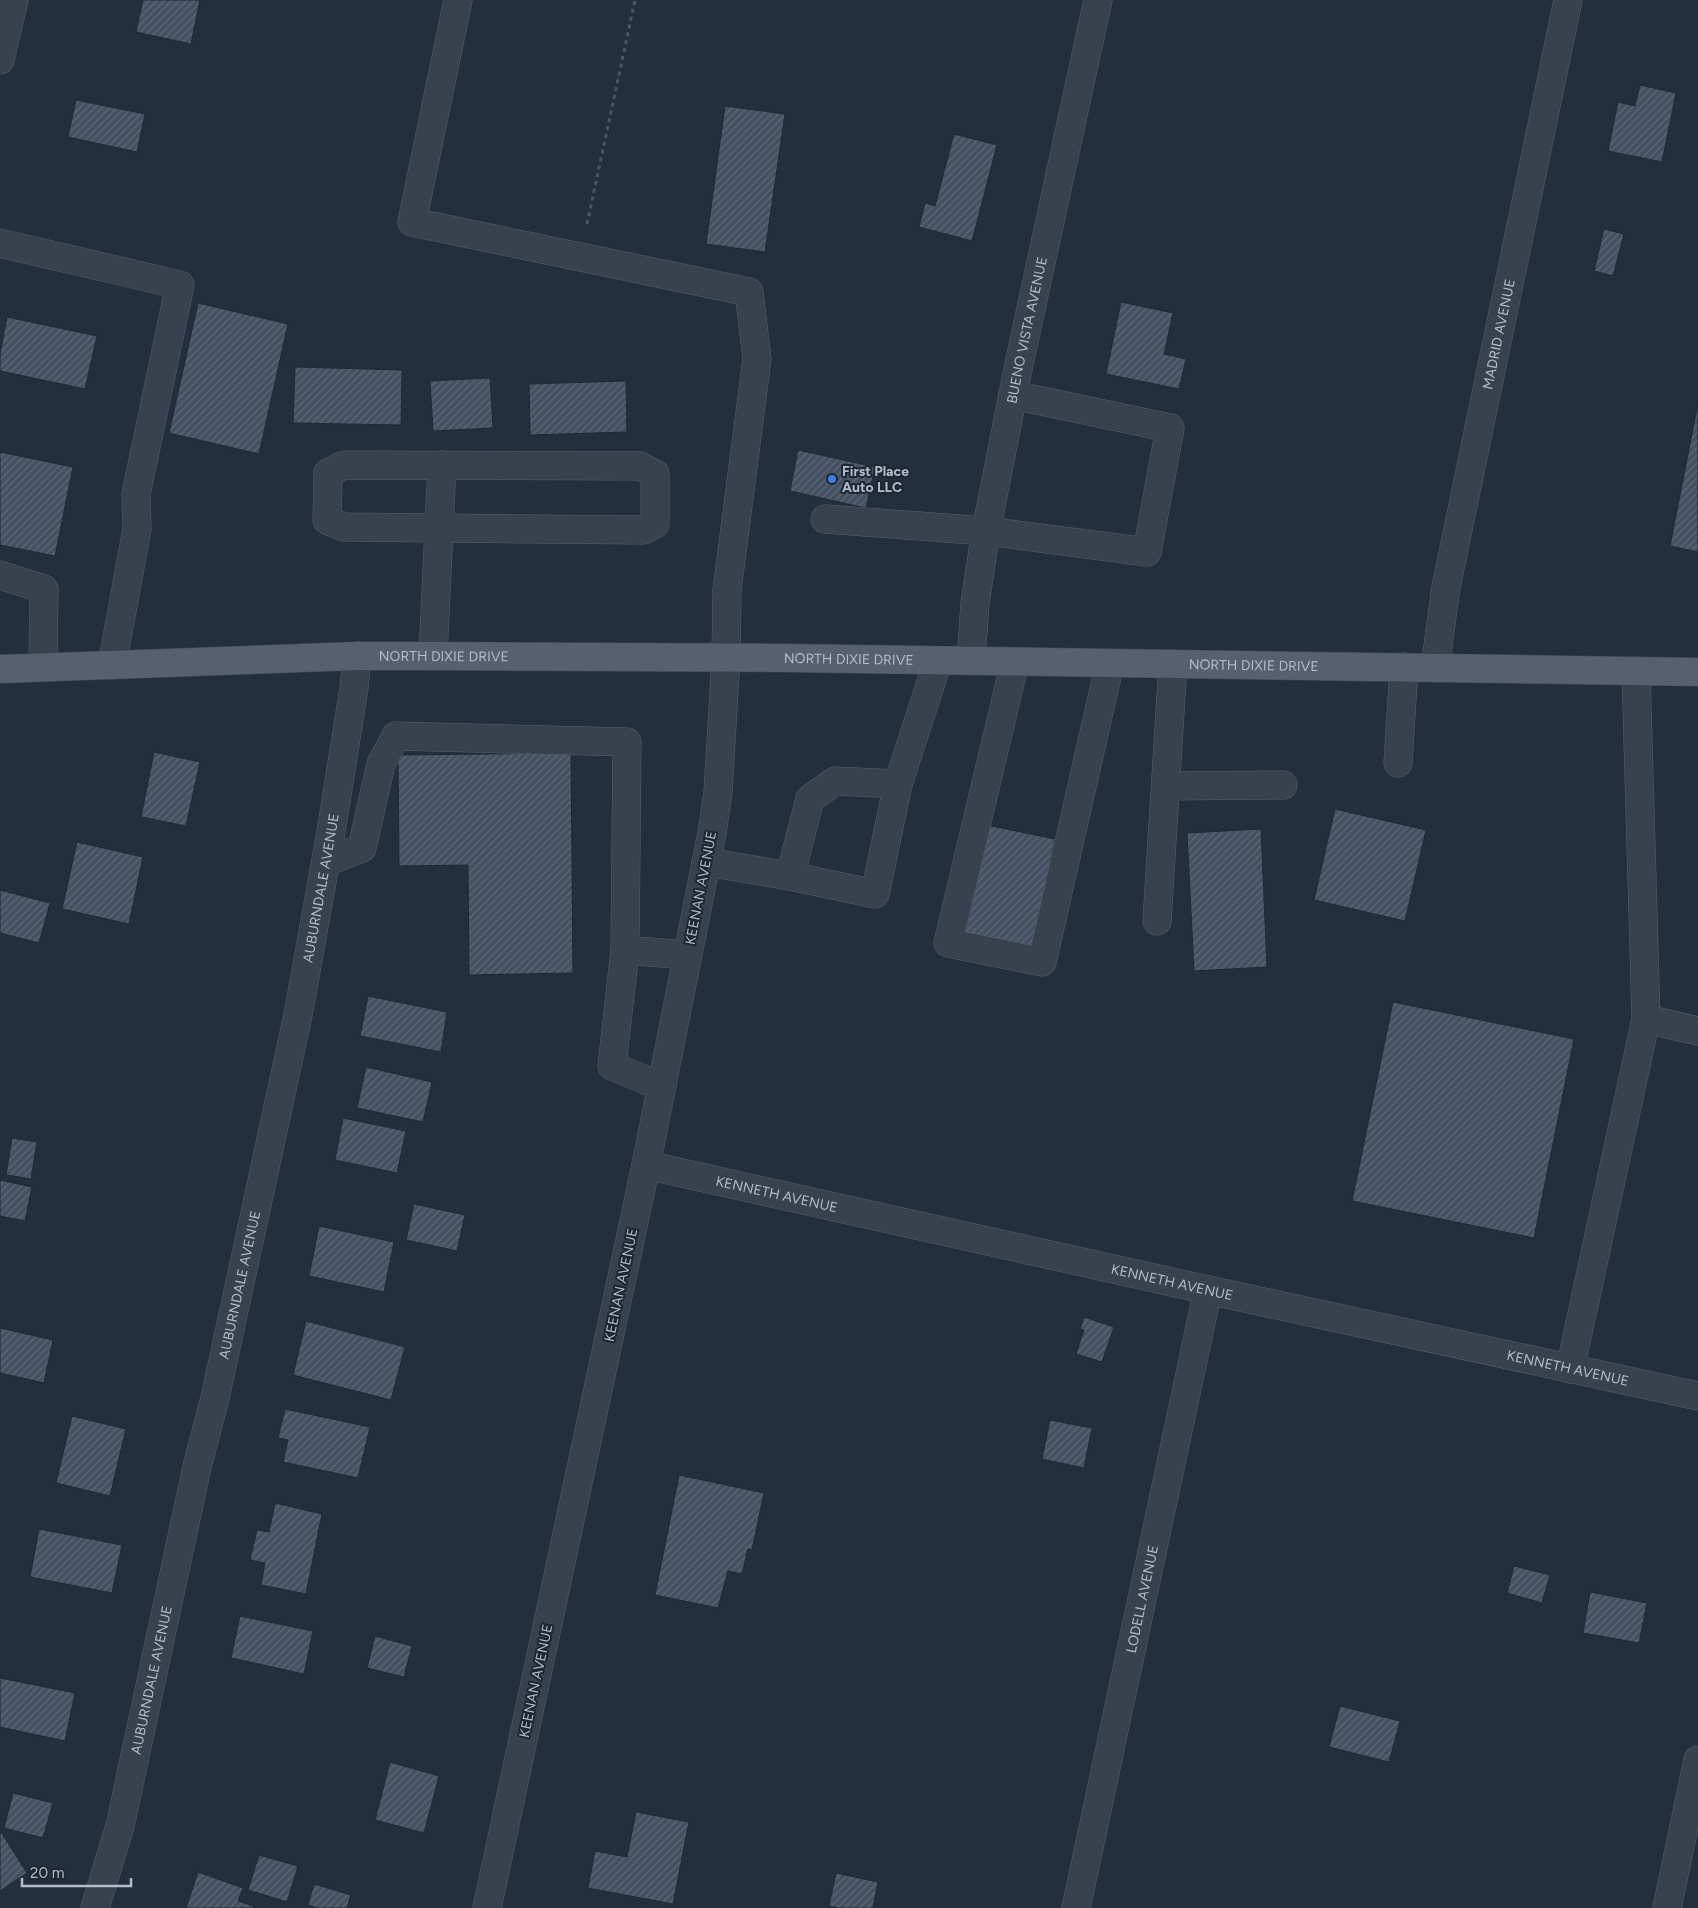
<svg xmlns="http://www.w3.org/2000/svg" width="1698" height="1908" font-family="Figtree,sans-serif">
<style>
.building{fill:url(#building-hatch);stroke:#1f2835}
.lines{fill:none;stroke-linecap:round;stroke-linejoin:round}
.minor-casing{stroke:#565f6c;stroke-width:29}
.major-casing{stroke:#414a57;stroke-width:29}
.path{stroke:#44595c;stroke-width:3;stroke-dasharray:4 4;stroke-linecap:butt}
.minor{stroke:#38414e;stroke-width:28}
.major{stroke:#56606e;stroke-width:28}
.shop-dot{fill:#3f7fe0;stroke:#1d2633;stroke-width:2}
.labels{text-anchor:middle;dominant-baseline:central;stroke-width:4;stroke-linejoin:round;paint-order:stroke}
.street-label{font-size:14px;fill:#b4bcc9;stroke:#1d2633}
.poi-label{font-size:14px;font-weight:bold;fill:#b4bcc9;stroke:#1d2633;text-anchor:start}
</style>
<defs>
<pattern id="building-hatch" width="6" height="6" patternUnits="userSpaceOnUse" patternTransform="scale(1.25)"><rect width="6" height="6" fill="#455162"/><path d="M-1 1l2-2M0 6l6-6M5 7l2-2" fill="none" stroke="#5d6877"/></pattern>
</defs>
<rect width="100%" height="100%" fill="#242f3e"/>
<path class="building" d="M 143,0 L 200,0 L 191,44 L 136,32 Z
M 1640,85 L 1676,93 L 1662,162 L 1608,151 L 1618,102 L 1635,106 Z
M 76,100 L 145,114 L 137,152 L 68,137 Z
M 725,106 L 785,114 L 765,252 L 706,244 Z
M 954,134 L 997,145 L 972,241 L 919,227 L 925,203 L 935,206 Z
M 1604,229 L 1624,234 L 1613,276 L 1594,271 Z
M 1121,302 L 1173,313 L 1164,354 L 1186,359 L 1179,389 L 1106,374 Z
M 198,303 L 288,324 L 259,454 L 169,433 Z
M 7,317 L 97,336 L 85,389 L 0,371 L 0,354 Z
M 295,367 L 402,370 L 401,425 L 293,423 Z
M 490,378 L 493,428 L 433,431 L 430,381 Z
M 626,381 L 627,432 L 530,435 L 529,384 Z
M 1698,403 L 1698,552 L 1670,546 Z
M 798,450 L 875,467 L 866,508 L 790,491 Z
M 0,452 L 73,467 L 55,556 L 0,545 Z
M 154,752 L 200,762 L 186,826 L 141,817 Z
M 571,753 L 573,973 L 469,975 L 468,865 L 399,866 L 398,755 Z
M 1335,809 L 1426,830 L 1405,921 L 1314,900 Z
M 982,824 L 1055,839 L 1033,949 L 959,934 Z
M 1261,829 L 1267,967 L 1194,971 L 1187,833 Z
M 77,842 L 143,857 L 129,924 L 62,909 Z
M 0,890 L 50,903 L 39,943 L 0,933 Z
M 368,996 L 447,1012 L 441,1052 L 360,1036 Z
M 1393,1002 L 1574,1039 L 1534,1238 L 1352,1201 Z
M 366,1067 L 432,1082 L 423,1122 L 357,1108 Z
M 343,1118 L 406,1131 L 397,1173 L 335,1160 Z
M 12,1138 L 37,1142 L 31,1179 L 6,1175 Z
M 0,1180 L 32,1187 L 25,1221 L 0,1216 Z
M 414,1204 L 465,1215 L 457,1251 L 406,1240 Z
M 319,1226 L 394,1242 L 384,1292 L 309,1276 Z
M 1084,1317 L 1114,1327 L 1102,1362 L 1076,1354 L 1084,1330 L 1080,1329 Z
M 306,1321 L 405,1347 L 391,1400 L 293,1375 Z
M 0,1328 L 53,1340 L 44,1383 L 0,1373 Z
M 285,1409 L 370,1427 L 358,1478 L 283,1462 L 288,1440 L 278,1438 Z
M 72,1416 L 126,1429 L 110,1496 L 56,1483 Z
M 1050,1420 L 1092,1428 L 1084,1468 L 1042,1459 Z
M 679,1475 L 764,1493 L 752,1550 L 748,1549 L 742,1574 L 728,1571 L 718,1608 L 655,1595 Z
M 275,1503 L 322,1514 L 306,1594 L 261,1585 L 265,1563 L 250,1560 L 257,1530 L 269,1532 Z
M 39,1529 L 122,1545 L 112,1593 L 30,1577 Z
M 1514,1566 L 1550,1575 L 1542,1603 L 1507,1593 Z
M 1590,1592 L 1647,1603 L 1639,1643 L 1583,1633 Z
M 240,1616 L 313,1631 L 304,1674 L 231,1658 Z
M 375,1636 L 412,1646 L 404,1677 L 367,1668 Z
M 0,1678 L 75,1693 L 65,1741 L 0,1727 Z
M 1340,1706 L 1400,1721 L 1389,1762 L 1329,1747 Z
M 390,1762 L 439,1776 L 424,1833 L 375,1820 Z
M 13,1793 L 53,1803 L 43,1838 L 4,1828 Z
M 636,1812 L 689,1822 L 673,1904 L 588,1888 L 595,1851 L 627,1857 Z
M 1,1832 L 27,1873 L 0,1891 L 0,1833 Z
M 259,1855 L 298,1866 L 287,1902 L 248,1890 Z
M 198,1872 L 243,1888 L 238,1901 L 253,1906 L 253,1908 L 186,1908 Z
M 836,1873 L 878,1882 L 873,1908 L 838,1908 L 829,1906 Z
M 314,1884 L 351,1895 L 347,1908 L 317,1908 L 308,1905 Z"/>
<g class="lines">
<defs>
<g id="minor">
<path d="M 458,0 L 412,222 L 749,292 L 757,359 L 727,590 L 726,658 L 718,792 L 712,833 L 646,1165 L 487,1908"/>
<path d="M 0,60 L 14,0"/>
<path d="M 0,243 L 180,285 L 136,494 L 137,529 L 112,665"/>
<path d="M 344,465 L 640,466 L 655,474 L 655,524 L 644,530 L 344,527 L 327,520 L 328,473 Z"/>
<path d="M 825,519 L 986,531 L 1147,552 L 1170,428 L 1013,395"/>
<path d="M 0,575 L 44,589 L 43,666"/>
<path d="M 433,656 L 442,465"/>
<path id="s1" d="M 971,661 L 975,603 L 986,531 L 1019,364 L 1098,0"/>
<path d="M 1015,662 L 948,943 L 1042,962 L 1110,663"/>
<path id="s2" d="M 1435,668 L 1446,587 L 1568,0"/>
<path d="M 1636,671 L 1646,1019 L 1698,1031"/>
<path d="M 1398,763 L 1404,667"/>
<path d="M 1166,786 L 1283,785"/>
<path d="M 326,862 L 362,848 L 381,764 L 396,736 L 627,742 L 625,950 L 687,955"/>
<path d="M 706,862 L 790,876 L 810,799 L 835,781 L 898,784"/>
<path d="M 790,876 L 875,894 L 898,784 L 938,661"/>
<path d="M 1157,921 L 1173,664"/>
<path d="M 625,950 L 612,1066 L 662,1087"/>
<path id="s3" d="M 646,1165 L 1208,1290 L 1698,1396"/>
<path d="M 1570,1369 L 1646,1019"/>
<path id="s4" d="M 95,1908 L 120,1826 L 197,1467 L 215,1398 L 298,1015 L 331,832 L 354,688 L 357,656"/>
<path id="s5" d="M 1076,1908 L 1208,1290"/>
<path d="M 1667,1908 L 1698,1760"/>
</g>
<g id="major">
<path id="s6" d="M 0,669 L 357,656 L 433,656 L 788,658 L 1698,672"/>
</g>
</defs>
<use href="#minor" class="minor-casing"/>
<use href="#major" class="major-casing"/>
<path class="path" d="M 587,224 L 635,0"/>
<use href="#minor" class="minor"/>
<use href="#major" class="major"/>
</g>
<circle class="shop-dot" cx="832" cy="479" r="5"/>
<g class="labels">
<g class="street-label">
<text stroke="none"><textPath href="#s1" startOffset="336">BUENO VISTA AVENUE</textPath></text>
<text stroke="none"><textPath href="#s2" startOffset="340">MADRID AVENUE</textPath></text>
<text stroke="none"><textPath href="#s6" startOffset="444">NORTH DIXIE DRIVE</textPath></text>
<text stroke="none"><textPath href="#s6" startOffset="849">NORTH DIXIE DRIVE</textPath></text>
<text stroke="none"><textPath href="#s6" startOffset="1254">NORTH DIXIE DRIVE</textPath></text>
<text stroke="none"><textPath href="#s4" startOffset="1045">AUBURNDALE AVENUE</textPath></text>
<text transform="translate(701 888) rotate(-79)">KEENAN AVENUE</text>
<text stroke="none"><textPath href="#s3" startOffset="134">KENNETH AVENUE</textPath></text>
<text stroke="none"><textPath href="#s3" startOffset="539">KENNETH AVENUE</textPath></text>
<text stroke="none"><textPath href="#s4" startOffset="640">AUBURNDALE AVENUE</textPath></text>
<text transform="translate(621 1285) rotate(-78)">KEENAN AVENUE</text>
<text stroke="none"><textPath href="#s3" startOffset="944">KENNETH AVENUE</textPath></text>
<text stroke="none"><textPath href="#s5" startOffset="316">LODELL AVENUE</textPath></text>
<text stroke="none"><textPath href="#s4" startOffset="235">AUBURNDALE AVENUE</textPath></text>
<text transform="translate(536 1681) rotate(-78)">KEENAN AVENUE</text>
</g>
<g class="poi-label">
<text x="842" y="471">First Place<tspan x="842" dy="16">Auto LLC</tspan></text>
</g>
</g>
<path d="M22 1878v8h109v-8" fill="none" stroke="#b4bcc9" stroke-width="2.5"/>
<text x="30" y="1878" font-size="15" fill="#b4bcc9" stroke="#1d2633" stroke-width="4" paint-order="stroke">20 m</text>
</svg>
